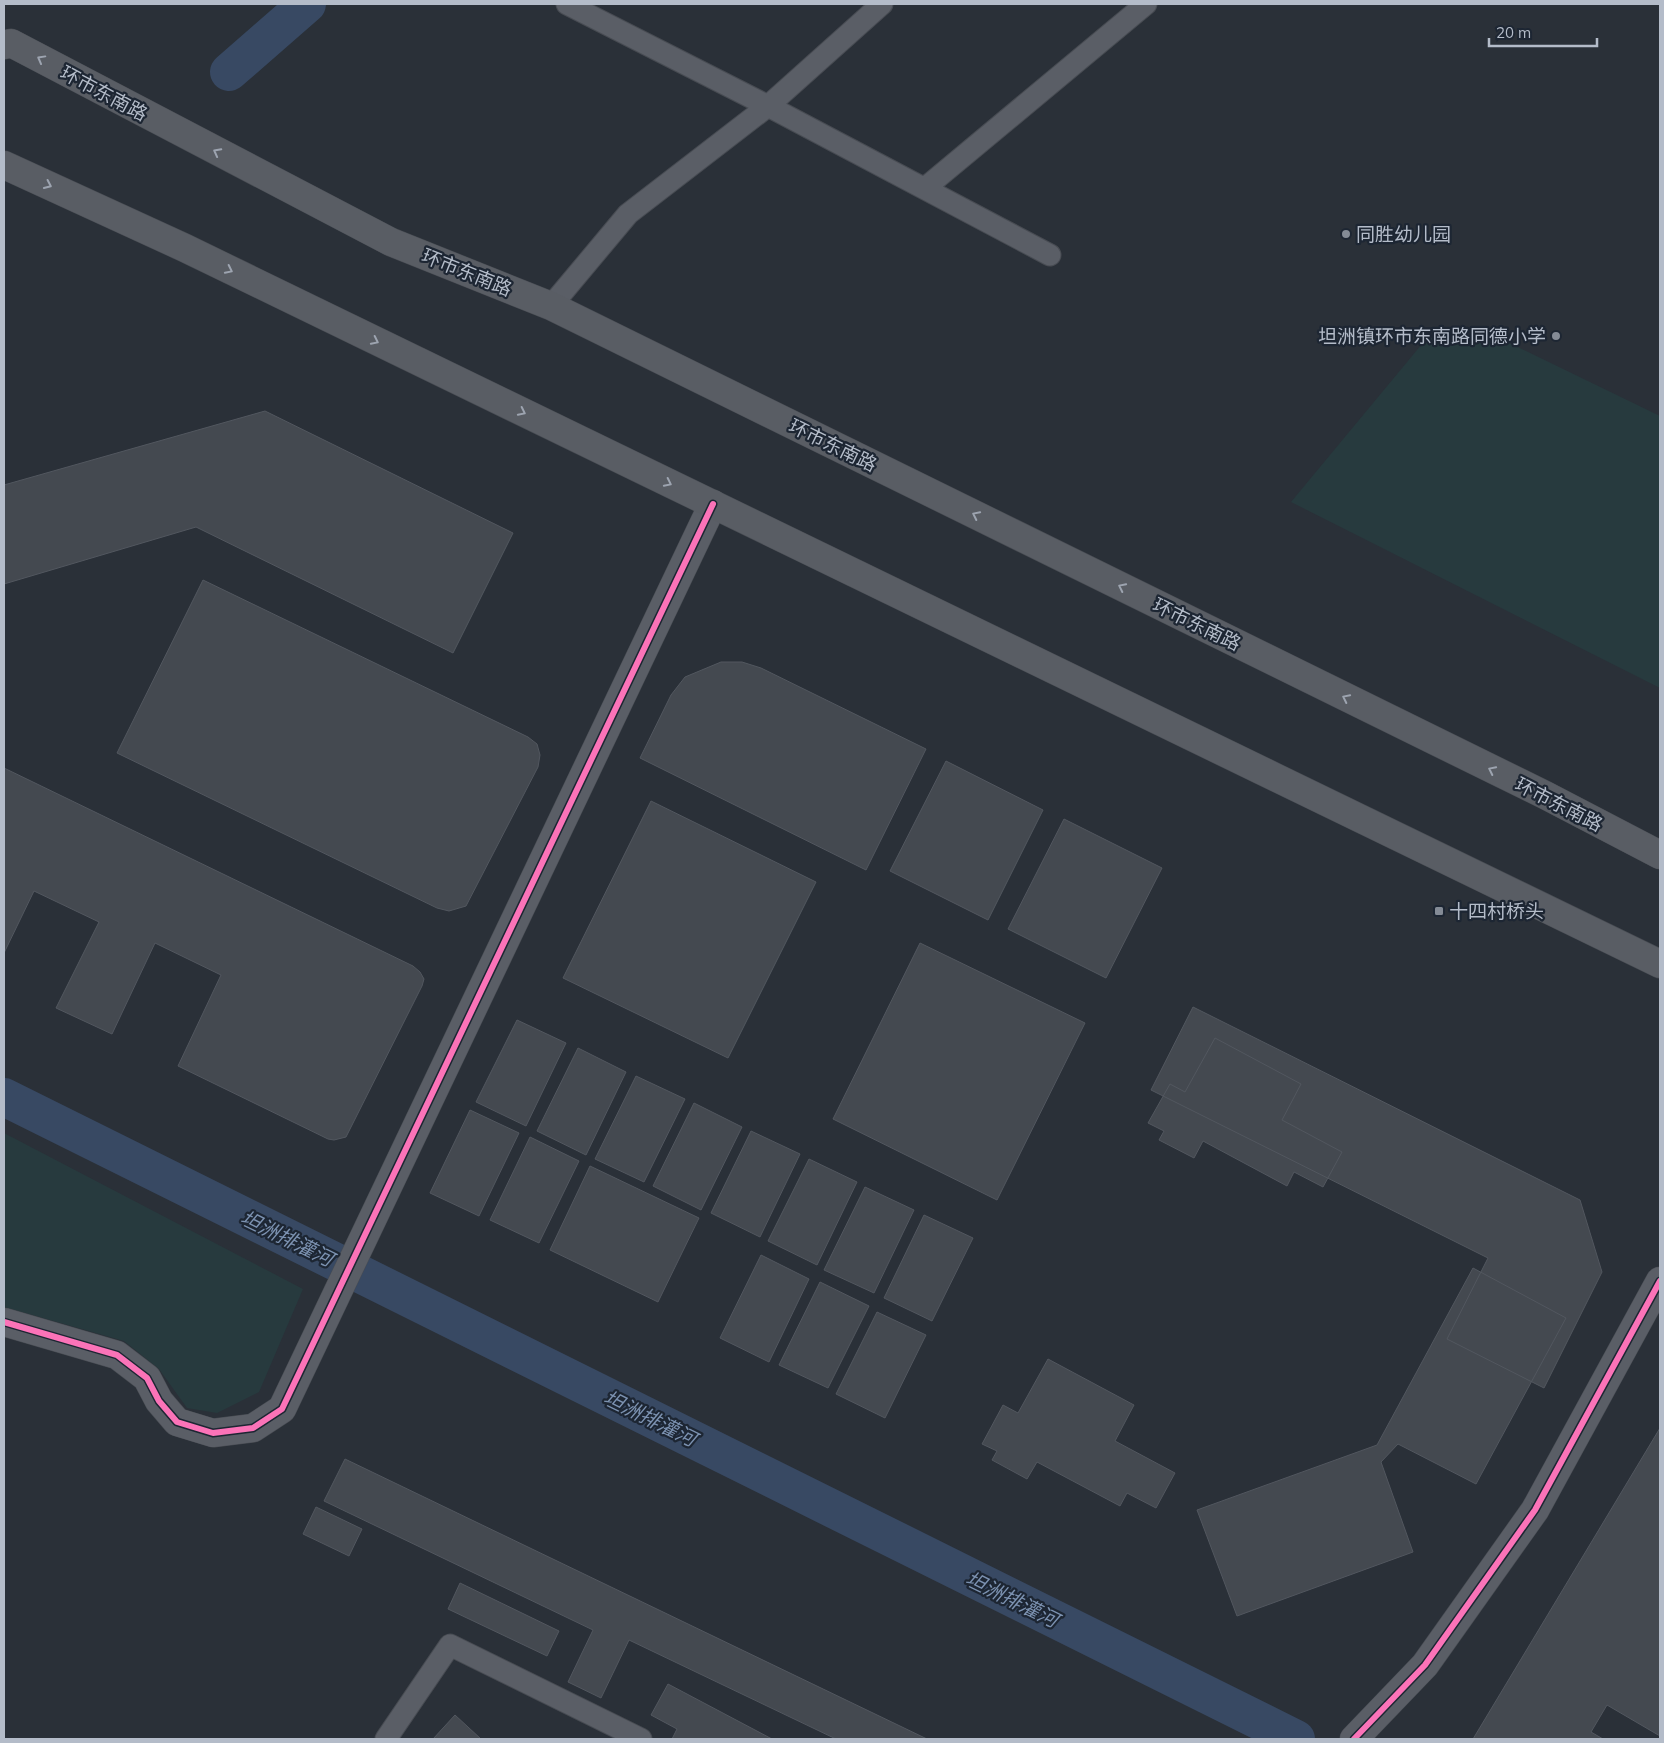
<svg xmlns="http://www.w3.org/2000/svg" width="1664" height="1743" font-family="Mulish,'Noto Sans SC',sans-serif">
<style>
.green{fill:#273a3e}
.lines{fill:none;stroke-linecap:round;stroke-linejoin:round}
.canal{stroke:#384963;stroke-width:38}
.building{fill:#444950;stroke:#52575f}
.lane-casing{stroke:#484c53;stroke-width:23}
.street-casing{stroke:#484c53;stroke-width:29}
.secondary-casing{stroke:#484c53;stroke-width:29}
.lane{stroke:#5a5e66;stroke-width:21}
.street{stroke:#5a5e66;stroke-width:28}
.secondary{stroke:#595d64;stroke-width:28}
.cycleway-casing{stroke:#1d2633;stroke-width:9}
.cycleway{stroke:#fb73b8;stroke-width:6}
.oneway{stroke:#9da4b0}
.poi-dot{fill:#848b96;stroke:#1d2633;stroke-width:2}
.labels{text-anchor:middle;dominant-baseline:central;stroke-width:4.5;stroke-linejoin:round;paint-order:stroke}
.street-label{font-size:19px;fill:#b4bcc9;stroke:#1d2633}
.poi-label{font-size:19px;fill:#b4bcc9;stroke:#1d2633;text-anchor:start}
.water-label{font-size:20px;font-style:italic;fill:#7c92b1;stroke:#1d2633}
</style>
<rect width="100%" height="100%" fill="#2a3038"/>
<path class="green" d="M 1427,338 L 1499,338 L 1660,416 L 1660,688 L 1291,502 Z
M 4,1133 L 303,1289 L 259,1392 L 217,1413 L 187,1408 L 159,1369 L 124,1341 L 4,1307 Z"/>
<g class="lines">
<path class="canal" d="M 229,72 L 307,4
M 4,1097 L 1296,1739"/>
</g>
<path class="building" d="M 265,411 L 513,533 L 453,653 L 196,527 L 4,584 L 4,485 Z
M 203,580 L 528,737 L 537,744 L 540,755 L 538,767 L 466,906 L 449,911 L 437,908 L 117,753 Z
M 721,662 L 742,662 L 761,668 L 926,749 L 866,870 L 640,758 L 671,695 L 685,677 Z
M 946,761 L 1043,810 L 988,920 L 890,871 Z
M 4,768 L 413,966 L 420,972 L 424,979 L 422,986 L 346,1137 L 334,1140 L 328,1139 L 178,1066 L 221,975 L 155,943 L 112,1034 L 56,1008 L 99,922 L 34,891 L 4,953 Z
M 651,801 L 816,882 L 728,1058 L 563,978 Z
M 1064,819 L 1162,868 L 1106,978 L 1008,929 Z
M 920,943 L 1085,1023 L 997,1200 L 833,1119 Z
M 1193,1007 L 1580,1200 L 1602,1272 L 1544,1388 L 1447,1339 L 1488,1258 L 1151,1090 Z
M 517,1020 L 566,1043 L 526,1126 L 476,1102 Z
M 1215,1038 L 1301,1084 L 1282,1120 L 1342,1152 L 1323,1187 L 1294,1172 L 1287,1186 L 1203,1141 L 1194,1158 L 1159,1140 L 1164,1131 L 1148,1123 L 1170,1084 L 1185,1092 Z
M 578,1048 L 626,1072 L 586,1155 L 537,1131 Z
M 636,1076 L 685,1099 L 644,1182 L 595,1159 Z
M 694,1103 L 742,1127 L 701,1210 L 653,1186 Z
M 470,1110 L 519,1133 L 479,1216 L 430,1193 Z
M 751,1131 L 800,1154 L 760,1237 L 711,1213 Z
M 530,1137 L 579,1161 L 539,1243 L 490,1220 Z
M 809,1159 L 857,1182 L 817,1265 L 768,1241 Z
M 590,1166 L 699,1218 L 658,1302 L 550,1250 Z
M 865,1187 L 914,1210 L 874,1293 L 824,1270 Z
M 924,1215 L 973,1238 L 932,1321 L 884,1298 Z
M 761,1255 L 809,1279 L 769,1362 L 720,1338 Z
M 1473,1268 L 1566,1318 L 1476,1484 L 1398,1444 L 1381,1462 L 1413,1552 L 1237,1616 L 1197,1510 L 1377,1445 Z
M 820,1282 L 869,1306 L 828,1388 L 779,1365 Z
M 877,1312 L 926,1335 L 885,1418 L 836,1394 Z
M 1048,1359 L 1134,1405 L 1115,1441 L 1175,1473 L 1156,1508 L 1127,1493 L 1120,1506 L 1037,1462 L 1027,1479 L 992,1460 L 997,1451 L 982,1444 L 1003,1405 L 1018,1413 Z
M 1660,1428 L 1660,1736 L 1607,1705 L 1591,1732 L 1603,1739 L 1473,1739 Z
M 345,1459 L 927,1739 L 836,1739 L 629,1640 L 601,1698 L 568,1682 L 593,1630 L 324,1501 Z
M 316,1507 L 362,1529 L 349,1556 L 303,1534 Z
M 460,1583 L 559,1631 L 547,1656 L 448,1609 Z
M 668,1684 L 772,1739 L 672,1739 L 677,1729 L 651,1715 Z
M 455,1715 L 481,1739 L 433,1739 Z"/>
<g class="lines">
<defs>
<path id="lane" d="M 567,4 L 768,106 L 1050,255
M 925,188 L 1146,4
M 551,306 L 628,214 L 768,106 L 882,4
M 386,1739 L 450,1645 L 641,1739"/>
<path id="street" d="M 4,1322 L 117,1355 L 147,1378 L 159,1401 L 177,1422 L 213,1433 L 253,1428 L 282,1409 L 713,504
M 1354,1739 L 1425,1665 L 1535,1510 L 1660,1281"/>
<path id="secondary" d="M 4,45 L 11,43 L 391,242 L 551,306 L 1545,795 L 1660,855
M 4,165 L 185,248 L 1660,964"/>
</defs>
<use href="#lane" class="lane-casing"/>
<use href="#street" class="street-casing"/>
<use href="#secondary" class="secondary-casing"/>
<use href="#lane" class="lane"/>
<use href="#street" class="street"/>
<use href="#secondary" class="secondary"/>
<defs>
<path id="cycleway" d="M 4,1322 L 117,1355 L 147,1378 L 159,1401 L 177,1422 L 213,1433 L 253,1428 L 282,1409 L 713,504
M 1354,1739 L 1425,1665 L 1535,1510 L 1660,1281"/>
</defs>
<use href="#cycleway" class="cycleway-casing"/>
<use href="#cycleway" class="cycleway"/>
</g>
<defs><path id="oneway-chevron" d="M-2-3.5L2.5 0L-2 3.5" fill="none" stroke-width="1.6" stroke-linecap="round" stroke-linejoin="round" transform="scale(1.25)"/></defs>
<g class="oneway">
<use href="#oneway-chevron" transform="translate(41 59) rotate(-151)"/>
<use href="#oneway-chevron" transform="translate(217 152) rotate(-152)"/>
<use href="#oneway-chevron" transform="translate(48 185) rotate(25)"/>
<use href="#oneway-chevron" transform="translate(229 270) rotate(26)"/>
<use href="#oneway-chevron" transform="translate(375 341) rotate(26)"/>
<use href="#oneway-chevron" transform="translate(522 412) rotate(26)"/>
<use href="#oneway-chevron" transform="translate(668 483) rotate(26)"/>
<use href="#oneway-chevron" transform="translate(976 515) rotate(-154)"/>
<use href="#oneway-chevron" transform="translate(1122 587) rotate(-154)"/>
<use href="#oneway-chevron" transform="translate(1346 698) rotate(-154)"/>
<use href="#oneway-chevron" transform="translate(1492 770) rotate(-154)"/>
</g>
<g class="poi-dot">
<circle cx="1346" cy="234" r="5"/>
<circle cx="1556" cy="336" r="5"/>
<rect x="1434" y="906" width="10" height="10" rx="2.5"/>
</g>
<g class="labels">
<g class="street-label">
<text transform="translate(104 93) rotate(28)">环市东南路</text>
<text transform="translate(467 272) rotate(22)">环市东南路</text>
<text transform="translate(833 445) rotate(26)">环市东南路</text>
<text transform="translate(1197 624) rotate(26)">环市东南路</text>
<text transform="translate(1559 804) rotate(27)">环市东南路</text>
</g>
<g class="poi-label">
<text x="1356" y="234">同胜幼儿园</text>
<text x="1546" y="336" text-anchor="end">坦洲镇环市东南路同德小学</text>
<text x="1449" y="911">十四村桥头</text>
</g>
<g class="water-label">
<text transform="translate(287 1238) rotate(26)">坦洲排灌河</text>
<text transform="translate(650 1418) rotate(26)">坦洲排灌河</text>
<text transform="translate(1012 1599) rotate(26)">坦洲排灌河</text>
</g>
</g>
<rect width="1664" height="1743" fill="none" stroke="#b4bcc9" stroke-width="10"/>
<path d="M1489 38v8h108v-8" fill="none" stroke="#b4bcc9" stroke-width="2.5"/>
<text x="1496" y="38" font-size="15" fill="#b4bcc9" stroke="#1d2633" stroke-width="4" paint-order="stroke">20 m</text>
</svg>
